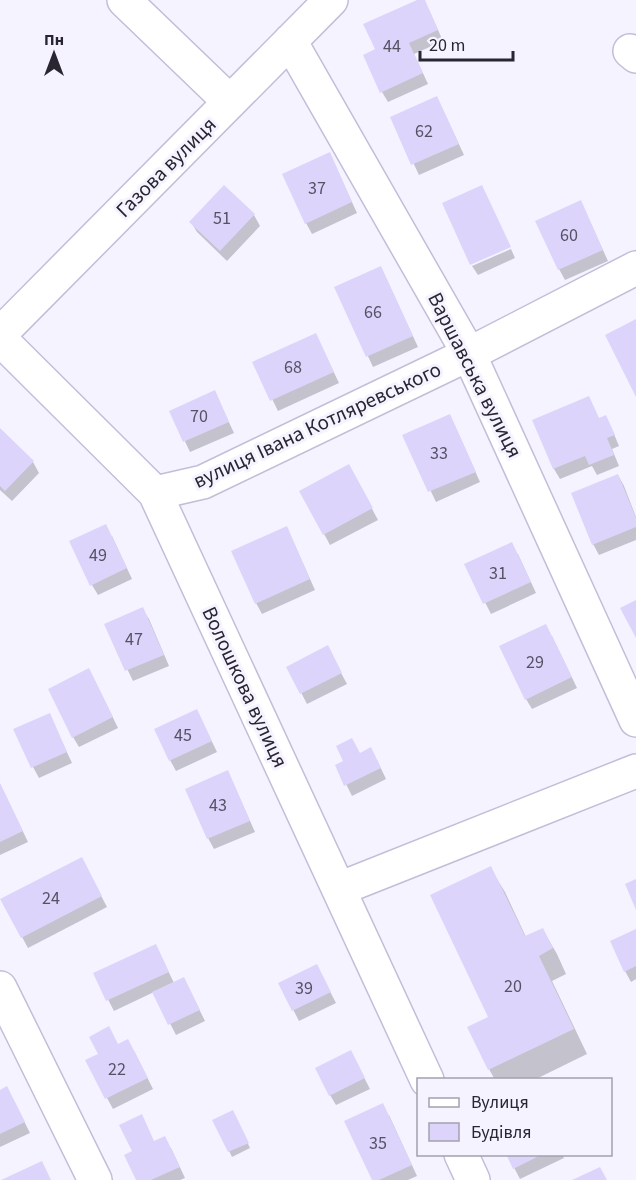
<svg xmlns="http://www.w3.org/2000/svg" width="636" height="1180" font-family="'Source Sans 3',sans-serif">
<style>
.shadow{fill:#0003}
.building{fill:#ddd4fb}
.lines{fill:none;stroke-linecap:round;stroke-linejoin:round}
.minor-casing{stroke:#c4bdd9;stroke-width:36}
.minor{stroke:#fff;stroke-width:33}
.labels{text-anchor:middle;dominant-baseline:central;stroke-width:6;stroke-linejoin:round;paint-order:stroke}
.number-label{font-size:18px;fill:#565264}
.street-label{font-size:21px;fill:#292631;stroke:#f5f3ff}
</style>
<rect width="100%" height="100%" fill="#f5f3ff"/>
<path class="shadow" d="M 421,0 L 423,0 L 429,10 L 443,41 L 414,54 L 428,84 L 388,102 L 382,92 L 377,50 Z
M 442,108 L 464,155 L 419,175 L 392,118 Z
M 335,165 L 357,213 L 312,234 L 306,223 Z
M 224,187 L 254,215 L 260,226 L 227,261 L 197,232 L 191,222 Z
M 586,213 L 608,261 L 565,280 L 559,269 Z
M 511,249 L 515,258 L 478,275 L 472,266 Z
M 386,278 L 418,347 L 373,367 L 336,288 Z
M 316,335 L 339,383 L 278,411 L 254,362 Z
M 220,403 L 234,433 L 190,452 L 171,412 Z
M 599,419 L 611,427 L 619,446 L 612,449 L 619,466 L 597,475 L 592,466 L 560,479 L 554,469 L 534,421 Z
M 455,426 L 480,482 L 436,502 L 404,435 Z
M 0,430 L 33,462 L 39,473 L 12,501 L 0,490 Z
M 618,475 L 624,486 L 636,517 L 636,540 L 599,555 L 593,544 Z
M 355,477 L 378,520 L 330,545 L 301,491 Z
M 112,536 L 132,579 L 98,595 L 92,585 Z
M 292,539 L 315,590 L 262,614 L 256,603 Z
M 518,554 L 536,593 L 491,614 L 466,565 Z
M 142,609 L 149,619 L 169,666 L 133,681 L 106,625 Z
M 552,636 L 577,688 L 532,709 L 526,699 Z
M 333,658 L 347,684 L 307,704 L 288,667 Z
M 95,681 L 118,728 L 79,747 L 73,737 Z
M 197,711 L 217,752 L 176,771 L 170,760 Z
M 49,714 L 72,763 L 39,778 L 33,767 Z
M 360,755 L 377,760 L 386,779 L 352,796 L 337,766 Z
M 233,783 L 255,832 L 214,849 L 208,838 Z
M 0,784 L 28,842 L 0,855 Z
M 490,868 L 505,892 L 526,937 L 543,930 L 557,954 L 566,974 L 552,981 L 587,1054 L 534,1080 L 495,1080 L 489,1069 Z
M 87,869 L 107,907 L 28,948 L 2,900 Z
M 636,931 L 636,979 L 631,982 L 625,971 Z
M 156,946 L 174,983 L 189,989 L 205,1021 L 176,1035 L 154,992 L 114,1011 L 95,974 Z
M 322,976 L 336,1003 L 299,1021 L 280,984 Z
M 118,1046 L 134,1051 L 153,1089 L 113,1109 L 87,1061 Z
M 356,1062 L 370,1089 L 336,1105 L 330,1095 Z
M 0,1091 L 13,1099 L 30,1133 L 0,1147 Z
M 389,1115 L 417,1176 L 408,1180 L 373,1180 Z
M 235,1117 L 250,1148 L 232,1157 L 214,1120 Z
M 155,1143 L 171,1148 L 185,1178 L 180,1180 L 138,1180 Z
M 507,1154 L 562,1154 L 564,1158 L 520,1179 Z"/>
<path class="building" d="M 417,0 L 425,0 L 438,30 L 409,43 L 423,73 L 380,93 L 363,55 L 375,49 L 363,24 Z
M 437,96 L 459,144 L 411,165 L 390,117 Z
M 330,152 L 352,202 L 305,224 L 282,174 Z
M 224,185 L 255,214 L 220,251 L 189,222 Z
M 482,185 L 511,247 L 470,265 L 442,203 Z
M 581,200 L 603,250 L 558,270 L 535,221 Z
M 381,266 L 413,336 L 366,357 L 334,287 Z
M 636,319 L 636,397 L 605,335 Z
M 316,333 L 334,372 L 270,401 L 252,362 Z
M 215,390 L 229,422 L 183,442 L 169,411 Z
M 589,396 L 599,418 L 606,415 L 615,435 L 607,438 L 614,455 L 589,465 L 585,456 L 553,469 L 532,420 Z
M 450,414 L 476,472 L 428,492 L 402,435 Z
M 0,428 L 34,461 L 5,491 L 0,486 Z
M 349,464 L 373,508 L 323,535 L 299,491 Z
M 618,474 L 636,518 L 636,527 L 592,545 L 571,493 Z
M 106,524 L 127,568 L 90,586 L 69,541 Z
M 287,526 L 310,579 L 255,604 L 231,551 Z
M 512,542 L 531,582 L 483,604 L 464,564 Z
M 636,600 L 636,638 L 620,608 Z
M 143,607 L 164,655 L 125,671 L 104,624 Z
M 546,624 L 572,677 L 525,700 L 499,646 Z
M 328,645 L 342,673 L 300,694 L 286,667 Z
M 89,668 L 113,717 L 72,738 L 48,689 Z
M 197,709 L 212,741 L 169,761 L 154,729 Z
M 50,713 L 67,752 L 31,768 L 13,729 Z
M 352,738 L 360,753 L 371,747 L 381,768 L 344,786 L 335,765 L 343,761 L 336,746 Z
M 228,770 L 250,821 L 207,839 L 185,789 Z
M 0,783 L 23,831 L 0,842 Z
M 82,857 L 102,896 L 21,938 L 0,899 Z
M 491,866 L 525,936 L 543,928 L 553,948 L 539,956 L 574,1029 L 488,1070 L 467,1027 L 488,1017 L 430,895 Z
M 636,879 L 636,910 L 625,884 Z
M 636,929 L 636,966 L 624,972 L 610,941 Z
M 156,944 L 169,972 L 106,1001 L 93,973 Z
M 317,964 L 331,992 L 292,1011 L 278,983 Z
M 184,977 L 200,1010 L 168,1025 L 152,992 Z
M 109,1026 L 118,1044 L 128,1039 L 148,1078 L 105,1099 L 85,1060 L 98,1054 L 89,1037 Z
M 351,1050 L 365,1078 L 329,1096 L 315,1068 Z
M 7,1086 L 25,1122 L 0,1134 L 0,1090 Z
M 383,1103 L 412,1165 L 379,1180 L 372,1180 L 344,1121 Z
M 233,1110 L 249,1143 L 228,1152 L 212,1120 Z
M 142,1114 L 154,1141 L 165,1136 L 180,1167 L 151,1180 L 136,1180 L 124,1155 L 132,1151 L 119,1125 Z
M 506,1154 L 543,1154 L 513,1169 Z
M 42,1161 L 51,1180 L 1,1180 Z
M 600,1167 L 607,1180 L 572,1180 Z"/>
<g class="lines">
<defs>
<path id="minor" d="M 124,0 L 230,102
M 290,41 L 469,354 L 636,720
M 630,51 L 636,56
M 0,334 L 331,0
M 0,339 L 155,493 L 427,1080
M 155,493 L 203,482 L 469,354 L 636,268
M 339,889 L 636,771
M 0,988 L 95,1180
M 461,1154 L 473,1180"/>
</defs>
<use href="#minor" class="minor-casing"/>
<use href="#minor" class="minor"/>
</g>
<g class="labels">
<g class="number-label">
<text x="392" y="46">44</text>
<text x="424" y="131">62</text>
<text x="317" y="188">37</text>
<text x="222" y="218">51</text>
<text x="569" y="235">60</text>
<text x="373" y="312">66</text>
<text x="293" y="367">68</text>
<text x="199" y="416">70</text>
<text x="439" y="453">33</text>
<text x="98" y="555">49</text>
<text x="498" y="573">31</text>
<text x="134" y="639">47</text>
<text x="535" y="662">29</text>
<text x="183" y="735">45</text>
<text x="218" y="805">43</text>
<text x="51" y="898">24</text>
<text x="513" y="986">20</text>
<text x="304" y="988">39</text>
<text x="117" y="1069">22</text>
<text x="378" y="1143">35</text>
</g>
<g class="street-label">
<text transform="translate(166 167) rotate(-45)">Газова вулиця</text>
<text transform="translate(475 375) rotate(63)">Варшавська вулиця</text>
<text transform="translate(317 425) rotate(-25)">вулиця Івана Котляревського</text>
<text transform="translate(245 687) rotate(65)">Волошкова вулиця</text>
</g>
</g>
<rect x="417" y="1078" width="195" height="78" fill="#f5f3ff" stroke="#a3a1ad" stroke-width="1.5"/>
<rect x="429" y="1098" width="30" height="9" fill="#ffffff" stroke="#a3a1ad" stroke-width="1.5"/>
<text x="471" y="1108" font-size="18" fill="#292631">Вулиця</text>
<rect x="429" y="1123" width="30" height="18" fill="#ddd4fb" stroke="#a3a1ad" stroke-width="1.5"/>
<text x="471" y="1138" font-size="18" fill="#292631">Будівля</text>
<g transform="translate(54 54)" stroke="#f5f3ff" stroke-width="4.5" paint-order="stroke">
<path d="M0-4.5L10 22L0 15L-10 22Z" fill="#292631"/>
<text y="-9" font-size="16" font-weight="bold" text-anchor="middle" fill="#292631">Пн</text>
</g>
<path d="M420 51v9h93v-9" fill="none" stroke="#292631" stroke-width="3"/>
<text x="429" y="51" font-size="18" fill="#292631" stroke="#f5f3ff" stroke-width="4.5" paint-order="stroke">20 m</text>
</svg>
